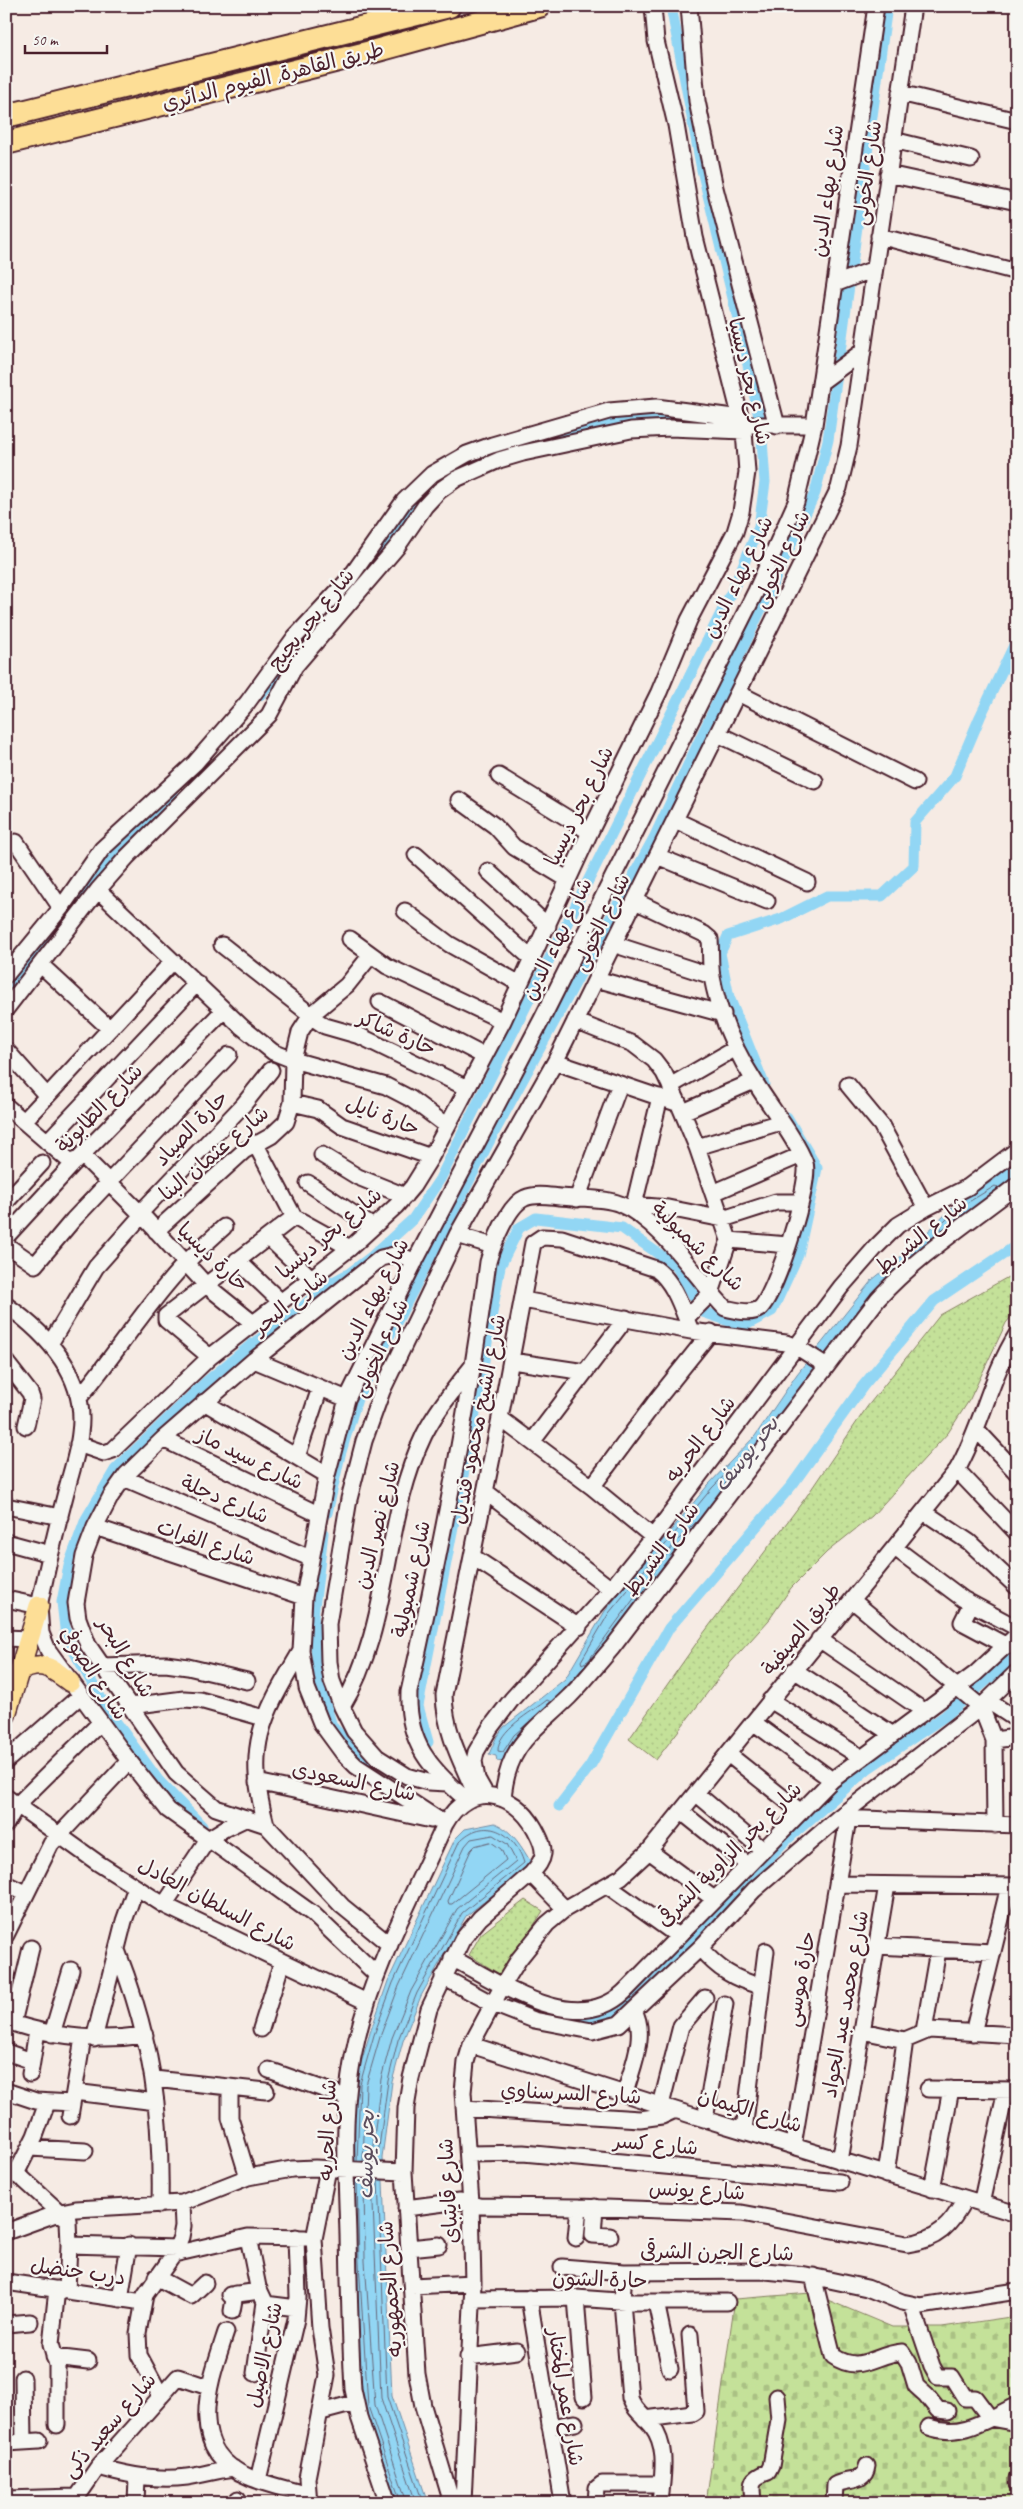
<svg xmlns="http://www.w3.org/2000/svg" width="1023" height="2509" font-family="Caveat,'Playpen Sans Arabic',sans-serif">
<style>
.cemetery{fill:url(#cemetery-stones);stroke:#878062}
.park{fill:url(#park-dots);stroke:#878062}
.water{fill:#92d6f4;stroke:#758da4}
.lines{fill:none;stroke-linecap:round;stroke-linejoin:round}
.shore{stroke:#67687b;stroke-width:1}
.canal{stroke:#92d6f4;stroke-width:11}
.minor-casing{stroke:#4a1f2b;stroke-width:19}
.major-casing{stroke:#4a1f2b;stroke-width:22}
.highway-casing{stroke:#4a1f2b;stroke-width:26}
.minor{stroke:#f6f6f2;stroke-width:15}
.major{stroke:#fdde96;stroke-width:19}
.highway{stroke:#fdde96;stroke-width:22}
.labels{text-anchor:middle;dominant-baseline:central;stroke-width:4.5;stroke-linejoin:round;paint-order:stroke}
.street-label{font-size:21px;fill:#4a1f2b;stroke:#f6f6f2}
.water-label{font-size:22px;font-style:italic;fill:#5c4d5d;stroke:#f6f6f2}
</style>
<defs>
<pattern id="cemetery-stones" width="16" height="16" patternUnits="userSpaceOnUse" patternTransform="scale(1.25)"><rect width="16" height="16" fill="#c4e199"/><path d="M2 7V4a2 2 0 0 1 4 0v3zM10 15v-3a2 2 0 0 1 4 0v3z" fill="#aac184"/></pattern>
<pattern id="park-dots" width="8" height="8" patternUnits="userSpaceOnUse" patternTransform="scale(1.25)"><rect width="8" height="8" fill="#c4e199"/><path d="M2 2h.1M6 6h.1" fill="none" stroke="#aac184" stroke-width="1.8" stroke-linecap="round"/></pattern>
</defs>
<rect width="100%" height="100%" fill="#f6ebe4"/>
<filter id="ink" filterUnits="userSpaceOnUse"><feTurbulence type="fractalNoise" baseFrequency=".02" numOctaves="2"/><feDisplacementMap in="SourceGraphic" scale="10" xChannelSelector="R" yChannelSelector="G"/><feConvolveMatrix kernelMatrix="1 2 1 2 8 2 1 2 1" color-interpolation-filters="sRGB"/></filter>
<g filter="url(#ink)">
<path class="cemetery" d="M 811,2293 L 892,2327 L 942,2327 L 1017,2316 L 1017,2503 L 706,2503 L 735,2299 Z"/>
<path class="park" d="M 1017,1272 L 1017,1310 L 1006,1323 L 970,1399 L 948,1433 L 872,1516 L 827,1552 L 791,1588 L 769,1620 L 731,1662 L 656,1760 L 629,1739 L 700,1638 L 806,1497 L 867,1407 L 940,1315 Z
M 525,1900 L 543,1911 L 501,1975 L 469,1955 L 481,1934 Z"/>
<path class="water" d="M 1017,1160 L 1017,1178 L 998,1196 L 907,1263 L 711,1515 L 678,1546 L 592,1664 L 518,1738 L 503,1762 L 497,1761 L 496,1756 L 489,1754 L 497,1736 L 504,1727 L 565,1679 L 605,1611 L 708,1485 L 755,1436 L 797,1374 L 872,1280 L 909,1250 L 954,1206 L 992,1181 Z
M 495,1823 C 514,1832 521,1846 532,1864 L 466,1916 L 421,1996 L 403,2041 L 392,2082 L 382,2158 L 392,2396 L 428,2503 L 397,2503 L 363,2407 L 354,2262 L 352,2158 L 355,2083 L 370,2033 L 388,1981 L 455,1839 L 465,1829 Z"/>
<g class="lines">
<path class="shore" d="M 942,1230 L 940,1226 L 957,1209 L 995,1186 L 999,1188
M 698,1520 L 675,1543 L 588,1661 L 582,1664 L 581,1661 L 609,1613 L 712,1488 L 752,1447 L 755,1446
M 538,1714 L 514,1735 L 503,1752 L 498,1751 C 497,1730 532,1712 547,1700 L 551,1702
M 491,1842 L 501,1849 L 506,1860 L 452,1904 L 449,1904 L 448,1901 L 471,1850 L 475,1846 Z
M 357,2161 L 360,2084 L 374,2035 L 393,1983 L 459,1842 C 484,1815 515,1832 524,1863 L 462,1913 L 417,1993 L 398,2040 L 388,2081 L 377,2162
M 363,2161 L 366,2085 L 380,2037 L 399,1986 L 465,1846 L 471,1839 L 493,1835 L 507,1844 L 516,1861 L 457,1909 L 411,1991 L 392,2038 L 381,2079 L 371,2162
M 357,2179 L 359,2262 L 368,2406 L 401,2503
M 364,2179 L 365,2261 L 375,2405 L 407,2503
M 372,2179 L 381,2398 L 416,2503
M 378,2180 L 387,2397 L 423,2503"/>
<path class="canal" d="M 439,483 L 457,468 L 509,447 L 565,433 L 641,416 L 695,422
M 260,695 L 322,620 L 378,558 L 414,509
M 6,993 L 110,855 L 172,792
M 764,1084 L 729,997 L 720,953 L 728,936 L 781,919 L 827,896 L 882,896 L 914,866 L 915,822 L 955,776 L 980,717 L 1017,639
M 327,1513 L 340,1455 L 357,1399 L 491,1138 L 654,838 L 815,493 L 828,440 L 887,6
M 323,1533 L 313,1616 L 320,1688 L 332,1726 L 369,1768
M 428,1742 L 418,1706 L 474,1419 L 500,1266 L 519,1228 L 536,1218 L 622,1228 L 677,1267 L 703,1312 L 744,1326 L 772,1311 L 798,1255 L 817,1168 L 787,1117
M 559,1806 L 590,1766 L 669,1628 L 792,1485 L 863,1386 L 934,1301 L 1017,1245
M 202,1826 L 158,1780 L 108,1711 L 66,1637 L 62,1602 L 69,1565 L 86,1519 L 115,1470 L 206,1382 L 251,1345 L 292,1316 L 329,1284 L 350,1273 L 370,1258 L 413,1219 L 440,1179 L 734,587 L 759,527 L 765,482 L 761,426 L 740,327 L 702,170 L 671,6
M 524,2008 L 564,2020 L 598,2021 L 622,2013 L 690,1939 L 784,1842 L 867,1769 L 945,1716 L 1017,1654"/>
<defs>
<path id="minor" d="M 689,6 L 697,101 L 715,188 L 777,426
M 900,93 L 1013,120
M 893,140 L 971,159
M 888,174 L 1017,202
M 879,236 L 1017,272
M 835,284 L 874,269
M 821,382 L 863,351
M 743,425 L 814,425
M 738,693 L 915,782
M 718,734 L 815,781
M 499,776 L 590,832
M 459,800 L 495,826 L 514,847 L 567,879
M 675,820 L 807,882
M 16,842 L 61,908
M 416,855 L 532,959
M 657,856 L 767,901
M 488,871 L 548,926
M 98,890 L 242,1027 L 273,1052 L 293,1060 L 386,1086 L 411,1099 L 447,1126
M 405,911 L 449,944 L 520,984
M 350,939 L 387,966 L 503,1021
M 613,944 L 712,976
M 222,945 L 311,1015
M 41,965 L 110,1029
M 6,975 L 61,908 L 102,849 L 195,763 L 247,703 L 295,637 L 349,579 L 404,501 L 432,474 L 467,454 L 492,445 L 609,411 L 656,407 L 741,418
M 596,979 L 723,1014
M 380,1002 L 484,1056
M 6,1009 L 98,890 L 127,857 L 269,715 L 295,666 L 397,547 L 425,506 L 439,491 L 456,479 L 499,460 L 523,453 L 631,430 L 670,428 L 744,431
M 310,1016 L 325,1026 L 360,1036 L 467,1088
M 575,1021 L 633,1044 L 654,1060 L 664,1073 L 679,1104 L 697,1147 L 729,1240 L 711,1293 L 686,1318
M 6,1050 L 47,1096
M 555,1062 L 679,1104
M 848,1085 L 881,1125 L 926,1208
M 670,1086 L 736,1048
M 292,1103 L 318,1109 L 342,1126 L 431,1157
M 6,1106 L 73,1164
M 683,1112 L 754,1081
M 24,1121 L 173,961
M 47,1142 L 197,983
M 255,1143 L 294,1217 L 350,1248
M 697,1147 L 781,1122
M 82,1155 L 142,1215 L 206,1285 L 253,1323
M 322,1155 L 358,1177 L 405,1196
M 308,1183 L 373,1227
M 713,1193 L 801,1155
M 577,1199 L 620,1084
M 6,1202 L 42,1163
M 634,1205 L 660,1097
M 626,1207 L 634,1205 L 668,1208 L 723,1219 L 776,1202 L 800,1202
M 140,1213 L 244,1104 L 271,1070
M 156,1231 L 244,1151 L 271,1136 L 286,1122 L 292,1103 L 293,1060 L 300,1032 L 311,1015 L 347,985 L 371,955
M 457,1235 L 493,1246
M 6,1237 L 73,1164 L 224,1010
M 268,1237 L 310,1277
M 729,1240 L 788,1245
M 6,1245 L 35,1265 L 73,1220 L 229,1055
M 237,1260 L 280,1301
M 523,1300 L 691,1331 L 786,1343 L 797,1347 L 827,1366
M 6,1305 C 48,1335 88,1377 80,1433 C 78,1453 71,1472 66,1492 C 56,1530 47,1568 39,1606 L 41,1633 L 48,1650 L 129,1761 L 168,1810 L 313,1914 L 377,1975
M 50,1344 L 96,1267 L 142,1215
M 210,1357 L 166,1320 L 166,1316 L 294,1217
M 254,1360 L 347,1399
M 512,1361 L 585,1372
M 6,1362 L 30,1393 L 32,1399 L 26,1426
M 79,1398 C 110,1361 136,1321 167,1284 C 184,1263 204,1245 224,1227
M 204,1402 L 327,1475
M 500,1418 L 592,1487 L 653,1537
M 977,1430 L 1017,1473
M 163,1439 L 318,1514
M 532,1442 L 626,1318
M 78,1444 L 104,1453 L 113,1450 L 210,1357 L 350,1248 L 396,1206 L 413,1186 L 431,1157 L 503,1021 L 590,832 L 659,692 L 689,620 L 735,532 L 741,512 L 747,472 L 744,431 L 695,237 L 676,125 L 656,41 L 653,6
M 297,1457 L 320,1388
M 957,1470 L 1017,1533
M 124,1478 L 310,1558
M 592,1487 L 659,1397 L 711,1332
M 486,1492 L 611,1589
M 6,1506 L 60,1517
M 924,1512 L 969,1542 L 1017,1587
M 95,1527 L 304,1597
M 6,1542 L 50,1554
M 895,1548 L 963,1599 L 1017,1628
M 473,1557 L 579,1627
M 6,1599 L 39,1606
M 852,1600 L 981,1707 L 994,1740 L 995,1825
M 971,1604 L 962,1622 L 1007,1646
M 6,1638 L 28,1639
M 819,1639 L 924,1711
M 102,1666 L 166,1664 L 188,1667 L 247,1681
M 794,1670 L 893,1735
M 770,1700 L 862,1758
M 988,1701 L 1017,1720
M 130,1706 L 184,1699 L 200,1700 L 264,1718
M 342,1707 C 392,1624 382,1522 424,1435 C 437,1409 456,1387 474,1364
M 753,1722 L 832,1780
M 994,1740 L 1017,1737
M 728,1754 L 801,1812
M 6,1761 L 80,1696
M 257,1782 L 431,1820
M 447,1783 L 428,1782 L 407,1776 L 377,1757 L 354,1731 L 342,1707 L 332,1681 L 329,1662 L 328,1624 L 349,1499 L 364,1441 L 382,1391 L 457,1235 L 555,1062 L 839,488 L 849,446 L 913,6
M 472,1786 C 458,1755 445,1729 444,1695 L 500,1418 L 533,1243 L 542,1237 L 562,1238 L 656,1269 C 675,1283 682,1309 691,1331
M 697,1794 L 763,1850
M 486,1795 L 477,1779 L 474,1761 L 476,1752 L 490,1728 L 512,1699 L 611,1589 L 653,1537 L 841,1287 L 876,1247 L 898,1225 L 926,1208 L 968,1187 L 1017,1150
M 6,1797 L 98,1863 L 164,1905 L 367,2002
M 503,1799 C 507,1745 533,1732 569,1697 C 584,1682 598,1664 612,1648 L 878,1299 C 918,1255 970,1222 1017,1185
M 467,1800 C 430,1769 407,1743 409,1692 C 441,1549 469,1407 488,1262 C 493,1244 508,1205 525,1198 C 536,1193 549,1196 560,1197 C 578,1199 602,1197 620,1204 C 661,1221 695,1277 725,1308 C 735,1310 750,1315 759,1309 C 775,1298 812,1180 805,1163 C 795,1137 770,1107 755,1082 C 735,1051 719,1014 712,977 C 710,965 711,951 710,939 L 704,934 L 635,901
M 683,1813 L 748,1865
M 839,1818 L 1017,1825
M 6,1824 L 17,1805 L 100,1723
M 445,1824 L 356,1766 L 343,1753 L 321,1723 L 307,1688 L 301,1651 L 304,1597 L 327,1475 L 347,1399 L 412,1267 L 542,1019 L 756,591 L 796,502 L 814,425 L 876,6
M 266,1825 C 245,1745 261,1719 301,1651
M 649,1851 L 714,1899
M 531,1874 L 565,1909
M 6,1884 L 25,1893
M 838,1884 L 1017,1886
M 608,1886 L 678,1936
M 164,1905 L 208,1839 L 224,1829 L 247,1818
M 6,1935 L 51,1844 L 129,1761
M 390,1945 L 342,1906 L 266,1825 L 216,1808 L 176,1773 L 88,1645 L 78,1618 L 76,1603 L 84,1556 L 95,1527 L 111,1496 L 126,1475 L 163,1439 L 254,1360 L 381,1258 L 398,1254 L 415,1262
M 877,1946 L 993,1952
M 700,1948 C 718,1969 734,1979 760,1986
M 118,1953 C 152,2040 162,2112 160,2205
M 452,1958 C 500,1983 575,2038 624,1992 L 832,1780 L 975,1674 L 1017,1635
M 443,1977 L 493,2004 L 534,2020 L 592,2031 L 619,2024 L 700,1948 L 754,1890 L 838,1818 L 981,1707 L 1017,1672
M 6,2021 C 52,2037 97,2042 145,2035
M 13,2023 L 31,1948
M 261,2029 L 282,1962
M 862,2031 L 905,2040 L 929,2030 L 1017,2035
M 924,2031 L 938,1950
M 973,2033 L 1009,1886
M 52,2034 L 71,1970
M 94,2039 L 124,1921 L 136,1887
M 471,2045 L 691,2115 L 1017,2214
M 6,2052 L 32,2061
M 269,2070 L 346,2097
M 30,2074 L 37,2031
M 154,2079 L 266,2091
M 230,2087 L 230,2118 L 248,2177
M 928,2089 L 1017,2090
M 6,2091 L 36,2101 L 72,2103
M 74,2092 L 156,2102
M 625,2094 C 631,2069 648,2035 634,2011
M 661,2105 L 681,2026 L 705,1998
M 464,2108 L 640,2119 L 662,2116 L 675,2110
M 70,2116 L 83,2038
M 705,2119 L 725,2004
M 744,2130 L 766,1951
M 793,2146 L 848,1819
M 30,2148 L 85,2151
M 468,2154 L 523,2153 L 840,2182
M 840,2161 L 887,1885
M 6,2170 L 23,2179 L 68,2220 L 69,2245 L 67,2291
M 16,2174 L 35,2136 L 47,2103
M 886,2175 L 905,2040
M 932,2189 L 951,2089
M 981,2204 L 1006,2090
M 595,2207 L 593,2235 L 610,2236
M 406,2208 L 460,2201 L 480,2206 L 579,2207 L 742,2213 L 907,2244 C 937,2240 951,2226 965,2199
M 6,2232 L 61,2212 L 76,2209 L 182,2203 L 248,2177 L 292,2169 L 315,2168 L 404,2172
M 248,2237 L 258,2287 L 265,2302 L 255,2373
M 576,2238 L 579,2207
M 69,2245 L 177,2248
M 409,2248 L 439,2245
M 174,2254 L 248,2237 L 305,2238
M 562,2267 L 624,2272
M 813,2276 L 833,2356 C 860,2375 875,2354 902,2352 L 909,2363 L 916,2386 L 926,2395 L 938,2410 L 947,2411
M 156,2277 L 191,2296 L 205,2283
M 6,2282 L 143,2302
M 412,2286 L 473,2283
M 230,2295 L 260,2291
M 529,2298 L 563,2503
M 576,2298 L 584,2397
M 120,2299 L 129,2245
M 472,2299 L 576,2298 L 632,2302 L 727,2302
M 656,2302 L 670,2369
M 265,2304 L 297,2308
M 911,2304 L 932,2366 L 938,2377 L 952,2377 L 965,2398 L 975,2398 L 990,2418 L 1017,2423
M 232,2311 L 235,2294
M 6,2324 L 30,2322
M 226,2332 C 210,2381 183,2450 249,2477 C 267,2485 288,2489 307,2495
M 54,2357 L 88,2361
M 468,2357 L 517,2351
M 23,2378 L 24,2441
M 161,2396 L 139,2355 L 138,2333 L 145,2295 L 174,2254 L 181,2237 L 183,2226 L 182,2203
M 321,2412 L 355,2403
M 645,2419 L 693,2413 L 696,2411 L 690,2335
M 57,2425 L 57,2365 L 51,2344 L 57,2289
M 550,2427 L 575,2423
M 929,2427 C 961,2439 988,2419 1017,2405
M 6,2443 L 39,2441
M 98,2467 C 128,2475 155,2481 187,2477 C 202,2475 217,2470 233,2468
M 1017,2478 L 1017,2484
M 258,2480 L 296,2319 L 298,2297 L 296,2237
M 6,2499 L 75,2497
M 238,2499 L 238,2503
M 73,2503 L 98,2467 L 178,2377 L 208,2387
M 136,2503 L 137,2477
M 309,2503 L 307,2478 L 327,2375 L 320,2328 L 314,2239 L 328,2169
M 388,2503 L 359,2417 L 353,2389 C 350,2338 349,2286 348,2234 C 346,2167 341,2103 357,2038 C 375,1963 414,1894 445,1824 C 469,1781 513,1790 535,1829 C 539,1837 544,1845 543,1854 C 542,1862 536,1868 531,1874 L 480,1918 L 462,1940 L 429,2009 L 411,2078 L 406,2108 L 404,2172 L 417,2374 L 423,2406 L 452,2503
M 463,2503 L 473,2283 L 471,2203 L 463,2092 L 466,2062 L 471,2045 L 503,1985 L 519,1959 L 547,1924 L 565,1909 L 621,1877 L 649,1851 L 957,1470 C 982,1426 990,1377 1017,1334
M 596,2503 L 597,2488 L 602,2484 L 661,2484
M 660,2503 C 662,2477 669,2448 652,2426 C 644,2416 634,2410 630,2398 L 622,2301 L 624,2272 L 766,2271 L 806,2275 L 867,2288 L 902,2302 L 921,2306 L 1017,2291
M 753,2503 C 752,2484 748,2479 768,2472 L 771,2466 L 779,2420 L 777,2397
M 834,2503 L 835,2485 C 847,2478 865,2484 867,2466"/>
<path id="major" d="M 19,1671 C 44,1660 49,1667 70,1682
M 6,1715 L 39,1606"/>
<path id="highway" d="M 6,116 L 449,6
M 6,143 L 371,52 L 539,6"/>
</defs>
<use href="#minor" class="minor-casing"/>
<use href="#major" class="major-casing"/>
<use href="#highway" class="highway-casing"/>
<use href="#minor" class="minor"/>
<use href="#major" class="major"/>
<use href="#highway" class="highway"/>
</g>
</g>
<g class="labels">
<g class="street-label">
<text transform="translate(273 76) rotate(-14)">طريق القاهرة, الفيوم الدائري</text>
<text transform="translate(867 173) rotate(-82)">شارع الخولى</text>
<text transform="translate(827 191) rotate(-82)">شارع بهاء الدين</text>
<text transform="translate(750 381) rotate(77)">شارع بحر ديسيا</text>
<text transform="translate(781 559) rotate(-64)">شارع الخولى</text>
<text transform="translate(738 577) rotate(-64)">شارع بهاء الدين</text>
<text transform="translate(311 619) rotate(-51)">شارع بحر بجيج</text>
<text transform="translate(579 806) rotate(-64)">شارع بحر ديسيا</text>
<text transform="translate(601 922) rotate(-64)">شارع الخولى</text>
<text transform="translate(557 939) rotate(-64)">شارع بهاء الدين</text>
<text transform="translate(397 1033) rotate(24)">حارة شاكر</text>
<text transform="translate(99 1108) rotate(-46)">شارع الطابونة</text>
<text transform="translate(383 1115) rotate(22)">حارة نايل</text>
<text transform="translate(191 1128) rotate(-46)">حارة الصياد</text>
<text transform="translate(214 1153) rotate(-40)">شارع عثمان البنا</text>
<text transform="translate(329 1233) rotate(-40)">شارع بحر ديسيا</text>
<text transform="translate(921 1235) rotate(-39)">شارع الشريط</text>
<text transform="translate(698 1246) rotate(44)">شارع شمبولية</text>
<text transform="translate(213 1257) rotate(44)">حارة ديسيا</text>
<text transform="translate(373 1299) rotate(-63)">شارع بهاء الدين</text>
<text transform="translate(290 1302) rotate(-39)">شارع البحر</text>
<text transform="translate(380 1348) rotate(-65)">شارع الخولى</text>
<text transform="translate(478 1419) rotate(-79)">شارع الشيخ محمود قنديل</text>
<text transform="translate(700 1439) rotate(-53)">شارع الحريه</text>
<text transform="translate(250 1458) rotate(26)">شارع سيد ماز</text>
<text transform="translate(225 1499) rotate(23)">شارع دجلة</text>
<text transform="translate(377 1525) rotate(-76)">شارع نصر الدين</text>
<text transform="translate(206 1542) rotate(19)">شارع الفرات</text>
<text transform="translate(661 1549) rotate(-53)">شارع الشريط</text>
<text transform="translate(411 1579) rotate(-78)">شارع شمبولية</text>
<text transform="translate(801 1629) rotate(-51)">طريق الصيفية</text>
<text transform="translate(126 1657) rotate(59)">شارع البحر</text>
<text transform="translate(94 1673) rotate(57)">شارع الصوفي</text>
<text transform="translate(354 1781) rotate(12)">شارع السعودى</text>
<text transform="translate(729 1854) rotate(-45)">شارع بحر الزاوية الشرقى</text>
<text transform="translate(217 1904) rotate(28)">شارع السلطان العادل</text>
<text transform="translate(800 1979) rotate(-80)">حارة موسى</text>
<text transform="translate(845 2004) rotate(-80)">شارع محمد عبد الجواد</text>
<text transform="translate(571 2093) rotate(3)">شارع السرسناوي</text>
<text transform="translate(750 2110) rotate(17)">شارع الكيمان</text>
<text transform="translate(327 2130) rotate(-88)">شارع الحريه</text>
<text transform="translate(656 2144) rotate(5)">شارع كسر</text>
<text transform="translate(697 2190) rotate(3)">شارع يونس</text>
<text transform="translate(448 2191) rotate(-93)">شارع قايتباى</text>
<text transform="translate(717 2252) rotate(1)">شارع الجرن الشرقى</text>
<text transform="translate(78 2271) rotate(8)">درب حنضل</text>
<text transform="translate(600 2279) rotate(2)">حارة الشون</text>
<text transform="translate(390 2289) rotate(-94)">شارع الجمهوريه</text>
<text transform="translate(264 2355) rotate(-78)">شارع الاصيل</text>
<text transform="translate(566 2397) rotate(81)">شارع عمر المختار</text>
<text transform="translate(109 2425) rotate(-49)">شارع سعيد ذكى</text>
</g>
<g class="water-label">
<text transform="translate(746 1454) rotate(-51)">بحر يوسف</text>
<text transform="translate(366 2155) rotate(-89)">بحر يوسف</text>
</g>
</g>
<rect width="1023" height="2509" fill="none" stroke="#f6f6f2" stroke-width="25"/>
<rect x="12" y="12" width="998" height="2484" fill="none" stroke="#4a1f2b" stroke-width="2" filter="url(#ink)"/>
<path d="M25 45v8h82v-8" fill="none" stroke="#4a1f2b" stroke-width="2.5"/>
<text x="32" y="45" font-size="15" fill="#4a1f2b" stroke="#f6f6f2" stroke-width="4" paint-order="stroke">50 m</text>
</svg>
